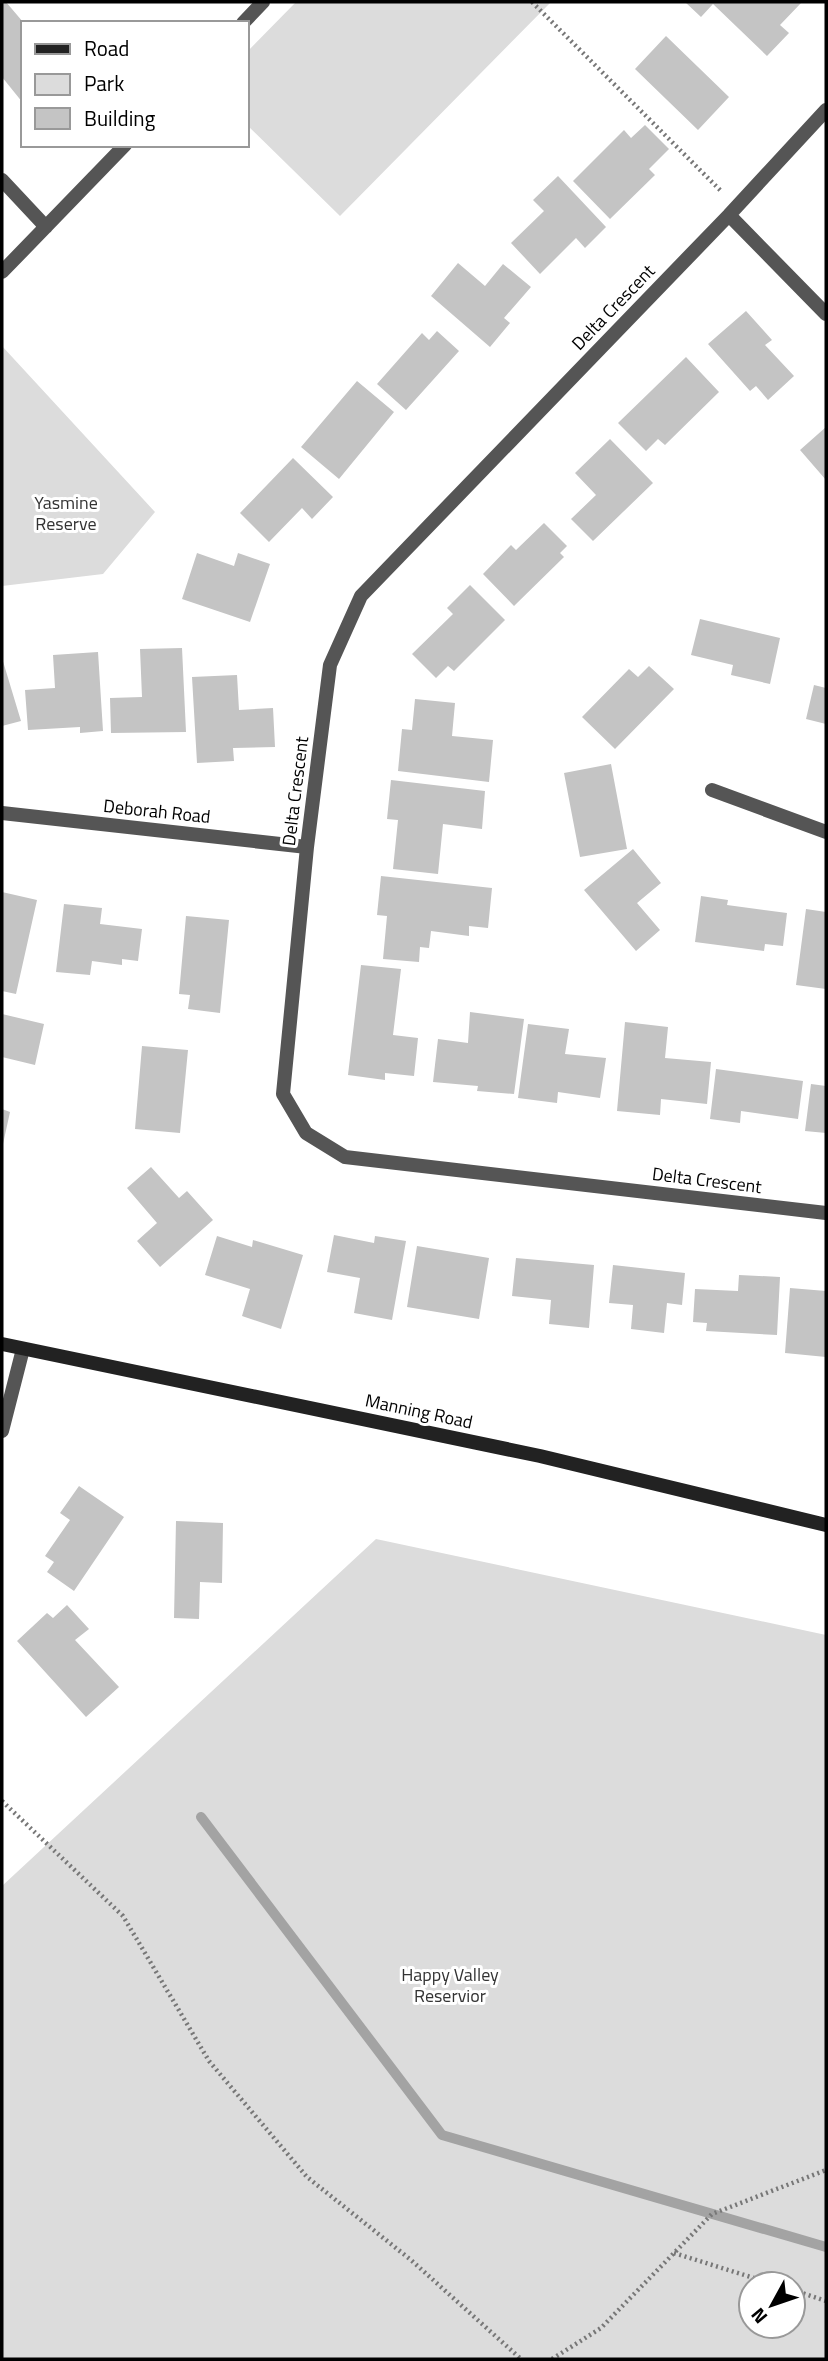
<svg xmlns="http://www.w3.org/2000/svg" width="828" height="2361" font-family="'Titillium Web',sans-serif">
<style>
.green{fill:#dcdcdc;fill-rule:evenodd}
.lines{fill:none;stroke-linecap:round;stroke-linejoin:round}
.stream{stroke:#a3a3a3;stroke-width:10}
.building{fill:#c4c4c4}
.path{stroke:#777;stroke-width:4.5;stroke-dasharray:2 3.5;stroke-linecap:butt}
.street{stroke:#555;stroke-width:14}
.secondary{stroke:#222;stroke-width:14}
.labels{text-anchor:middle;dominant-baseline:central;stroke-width:6;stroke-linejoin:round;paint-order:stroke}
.street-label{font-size:18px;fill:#000;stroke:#fff}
.park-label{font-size:18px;fill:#333;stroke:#fff}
</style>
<rect width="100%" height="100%" fill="#fff"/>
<path class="green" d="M 296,2 L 551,2 L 340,216 L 247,125 L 247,52 Z
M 2,346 L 155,512 L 103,574 L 2,586 Z
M 376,1539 L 826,1635 L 826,2359 L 2,2359 L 2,1886 ZM 751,2284 L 793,2284 L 793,2326 L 751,2326 Z"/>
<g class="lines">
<path class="stream" d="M 201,1817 L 442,2135 L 826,2247"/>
</g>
<path class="building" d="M 2,2 L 6,2 L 23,22 L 23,103 L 2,77 Z
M 685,2 L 802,2 L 780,25 L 789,33 L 767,56 L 713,4 L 701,17 Z
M 666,36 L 729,97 L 698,130 L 635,69 Z
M 645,125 L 669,149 L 649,169 L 655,175 L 610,219 L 573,181 L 624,130 L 631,138 Z
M 558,176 L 606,227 L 585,248 L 576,238 L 540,274 L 511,243 L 544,211 L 533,200 Z
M 458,263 L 485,286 L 503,264 L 531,287 L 504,318 L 510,323 L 490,347 L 431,296 Z
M 746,311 L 772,340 L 765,345 L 794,376 L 768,400 L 756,386 L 750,391 L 708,344 Z
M 437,331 L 459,351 L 406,410 L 377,384 L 422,333 L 429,340 Z
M 686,357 L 719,392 L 665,445 L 658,439 L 646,451 L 618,423 Z
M 357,381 L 394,412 L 339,479 L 301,447 Z
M 826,427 L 826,480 L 800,450 Z
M 610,439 L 653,483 L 593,541 L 571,519 L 596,495 L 575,473 Z
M 293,458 L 333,497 L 312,519 L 302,508 L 269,542 L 240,513 Z
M 544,523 L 567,546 L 560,553 L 564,557 L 514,606 L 483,574 L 511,545 L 516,550 Z
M 197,553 L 234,566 L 238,553 L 270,564 L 250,622 L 182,599 Z
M 470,585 L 505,620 L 454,671 L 448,666 L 436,678 L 412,654 L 453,614 L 447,608 Z
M 700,619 L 780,638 L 770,684 L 731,675 L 733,665 L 691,655 Z
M 182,648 L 186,732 L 111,733 L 110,698 L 142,697 L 140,649 Z
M 98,652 L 103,731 L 80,733 L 80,727 L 28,730 L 25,690 L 55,688 L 53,655 Z
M 2,658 L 21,721 L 2,726 Z
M 649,666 L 674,689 L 615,749 L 582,717 L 629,669 L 638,677 Z
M 237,675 L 239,710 L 273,708 L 275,747 L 233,748 L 234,761 L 197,763 L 192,677 Z
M 814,685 L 826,688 L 826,724 L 806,719 Z
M 415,699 L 455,703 L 452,736 L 493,740 L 489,782 L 398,771 L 402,729 L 412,730 Z
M 611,764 L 627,849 L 580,857 L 564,773 Z
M 391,780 L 485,791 L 482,829 L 443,824 L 438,874 L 393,869 L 398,820 L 387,819 Z
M 633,849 L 661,883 L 637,903 L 660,930 L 636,951 L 584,890 Z
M 381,876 L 492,888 L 488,928 L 469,926 L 469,936 L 431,931 L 429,948 L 420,947 L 419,962 L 383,959 L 387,916 L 377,915 Z
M 2,892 L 37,900 L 16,994 L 2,991 Z
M 701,896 L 728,900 L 727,905 L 787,913 L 783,946 L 765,944 L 764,951 L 695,942 Z
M 64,904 L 102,908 L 100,924 L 142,929 L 138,961 L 122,959 L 122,965 L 92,961 L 90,975 L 56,972 Z
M 806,909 L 826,912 L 826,989 L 796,985 Z
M 186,916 L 229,920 L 220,1013 L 188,1009 L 190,995 L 179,994 Z
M 361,965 L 401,969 L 393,1035 L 418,1038 L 414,1076 L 385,1073 L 385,1080 L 348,1075 Z
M 470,1012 L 524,1019 L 514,1094 L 477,1091 L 478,1086 L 433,1082 L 438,1039 L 468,1043 Z
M 2,1014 L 44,1024 L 35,1065 L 2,1057 Z
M 625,1022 L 668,1027 L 665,1058 L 711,1062 L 707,1104 L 661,1099 L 660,1115 L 617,1111 Z
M 528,1024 L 569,1029 L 565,1054 L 606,1058 L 600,1098 L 558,1092 L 557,1103 L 518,1098 Z
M 142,1046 L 188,1050 L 180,1133 L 135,1129 Z
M 716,1069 L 803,1081 L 798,1119 L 741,1111 L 740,1123 L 710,1119 Z
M 811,1084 L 826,1086 L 826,1133 L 805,1131 Z
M 2,1109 L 10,1112 L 3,1144 L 2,1144 Z
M 151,1167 L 179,1198 L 187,1191 L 213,1220 L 160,1267 L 137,1241 L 157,1223 L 127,1188 Z
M 334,1235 L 374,1243 L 375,1236 L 406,1241 L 392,1320 L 354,1313 L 360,1278 L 327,1272 Z
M 217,1236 L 252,1247 L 253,1240 L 303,1255 L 281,1329 L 242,1316 L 250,1289 L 205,1275 Z
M 417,1246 L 489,1258 L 479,1319 L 407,1307 Z
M 516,1258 L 594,1265 L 589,1328 L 549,1324 L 551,1300 L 512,1296 Z
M 613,1265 L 685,1273 L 682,1305 L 667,1303 L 664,1333 L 631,1329 L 633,1305 L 609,1303 Z
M 739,1275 L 780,1277 L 777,1335 L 706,1331 L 707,1323 L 693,1322 L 695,1289 L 738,1291 Z
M 790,1288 L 826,1291 L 826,1357 L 785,1353 Z
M 79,1486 L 124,1517 L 74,1591 L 47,1572 L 54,1562 L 45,1556 L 70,1520 L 60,1513 Z
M 176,1521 L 223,1523 L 222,1583 L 200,1582 L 199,1619 L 174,1618 Z
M 67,1605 L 89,1629 L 75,1640 L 119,1687 L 86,1717 L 17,1641 L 47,1613 L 53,1618 Z"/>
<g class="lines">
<path class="path" d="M 532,2 L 721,191
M 2,1801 L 123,1916 L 209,2061 L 307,2177 L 411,2260 L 521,2359
M 674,2253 L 773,2284
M 793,2290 L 826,2301
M 552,2359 L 601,2328 L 712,2214 L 826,2170"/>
<path class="street" d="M 243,23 L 263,2
M 826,110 L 729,215 L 361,596 L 330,665 L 307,847 L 283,1094 L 306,1133 L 345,1157 L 826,1213
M 2,180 L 46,227
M 729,215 L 826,314
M 2,272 L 125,145
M 712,790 L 826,832
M 2,813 L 307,847
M 2,1431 L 23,1349"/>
<path class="secondary" d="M 2,1344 L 540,1456 L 826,1525"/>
</g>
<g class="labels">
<g class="street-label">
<text transform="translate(613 307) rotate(-46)">Delta Crescent</text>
<text transform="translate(295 791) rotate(-83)">Delta Crescent</text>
<text transform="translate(157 811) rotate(6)">Deborah Road</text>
<text transform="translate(707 1180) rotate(7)">Delta Crescent</text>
<text transform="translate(419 1411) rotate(12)">Manning Road</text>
</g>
<g class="park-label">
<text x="66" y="502">Yasmine<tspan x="66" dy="21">Reserve</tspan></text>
<text x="450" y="1974">Happy Valley<tspan x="450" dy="21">Reservior</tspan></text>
</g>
</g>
<rect width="828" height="2361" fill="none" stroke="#000000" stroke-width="7"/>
<rect x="21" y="21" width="228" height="126" fill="#ffffff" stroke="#999999" stroke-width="2"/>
<rect x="35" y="44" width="35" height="10" fill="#222222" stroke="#999999" stroke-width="2"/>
<text x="84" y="56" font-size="21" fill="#000000">Road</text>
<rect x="35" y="74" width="35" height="21" fill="#dcdcdc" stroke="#999999" stroke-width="2"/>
<text x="84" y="91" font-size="21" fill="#000000">Park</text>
<rect x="35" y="108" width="35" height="21" fill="#c4c4c4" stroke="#999999" stroke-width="2"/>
<text x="84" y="126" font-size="21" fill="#000000">Building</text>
<g transform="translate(772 2305) rotate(230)"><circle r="33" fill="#ffffff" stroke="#999999" stroke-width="2"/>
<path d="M0-5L12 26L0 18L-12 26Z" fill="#000000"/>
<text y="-10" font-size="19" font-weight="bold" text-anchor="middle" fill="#000000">N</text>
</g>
</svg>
